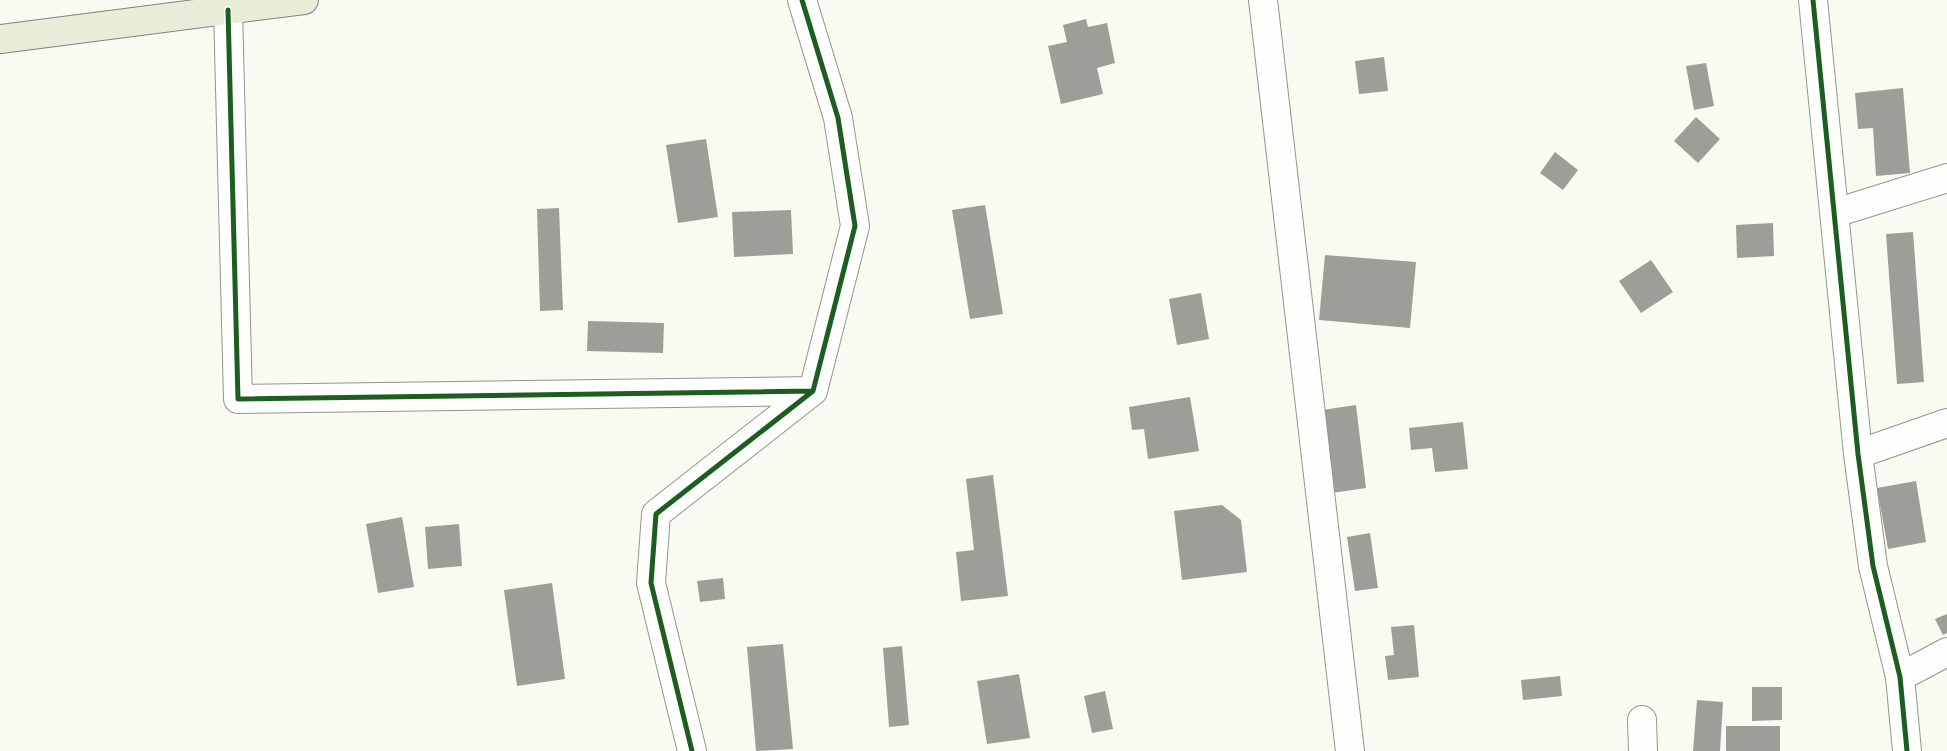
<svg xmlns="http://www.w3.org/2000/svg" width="1947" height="751" font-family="Literata,serif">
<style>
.building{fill:#9d9e98}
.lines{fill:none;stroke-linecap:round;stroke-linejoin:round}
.minor-casing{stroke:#949591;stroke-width:30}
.major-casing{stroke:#81827e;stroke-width:30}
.minor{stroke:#fefefd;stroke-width:28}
.major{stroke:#e7edd8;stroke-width:28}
.cycleway-casing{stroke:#fff;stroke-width:8}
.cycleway{stroke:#1b5e20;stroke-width:5}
</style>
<rect width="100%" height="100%" fill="#f9fbf2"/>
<path class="building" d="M 1086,19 L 1088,27 L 1107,23 L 1115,63 L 1097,68 L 1103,94 L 1061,104 L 1048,46 L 1067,42 L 1063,25 Z
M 1384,57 L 1388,91 L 1359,94 L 1355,61 Z
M 1706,63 L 1714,106 L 1694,110 L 1686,66 Z
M 1903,88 L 1910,173 L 1876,176 L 1873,128 L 1858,129 L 1855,93 Z
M 1696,117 L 1720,139 L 1698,163 L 1674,141 Z
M 706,139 L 718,217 L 678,223 L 666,145 Z
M 1555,152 L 1578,170 L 1563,190 L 1540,173 Z
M 985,205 L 1003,314 L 970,319 L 952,210 Z
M 559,208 L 563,310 L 540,311 L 537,209 Z
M 791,210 L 793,254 L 734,257 L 732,212 Z
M 1773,223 L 1774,256 L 1737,258 L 1736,225 Z
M 1913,232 L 1924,382 L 1897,384 L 1886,234 Z
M 1325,255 L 1416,262 L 1410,328 L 1319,320 Z
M 1651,260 L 1673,292 L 1641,313 L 1619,281 Z
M 1201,293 L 1209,339 L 1177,345 L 1169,299 Z
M 588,321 L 664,323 L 663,353 L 587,351 Z
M 1190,397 L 1199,451 L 1148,459 L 1144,429 L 1132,430 L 1129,407 Z
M 1356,405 L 1366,488 L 1332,493 L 1322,410 Z
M 1463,422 L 1468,469 L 1435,472 L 1432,448 L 1411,450 L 1409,428 Z
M 993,475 L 1008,596 L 961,601 L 956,552 L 974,550 L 966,479 Z
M 1916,481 L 1926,542 L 1888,549 L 1877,488 Z
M 1222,505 L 1241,520 L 1247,572 L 1182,580 L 1174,511 Z
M 402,517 L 414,587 L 378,593 L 366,524 Z
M 459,524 L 462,566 L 428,569 L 425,527 Z
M 1370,533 L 1378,588 L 1355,591 L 1347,537 Z
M 723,578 L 725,599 L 700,602 L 697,581 Z
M 552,583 L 565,679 L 517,686 L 504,590 Z
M 1947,614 L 1947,633 L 1943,635 L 1935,619 Z
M 1414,625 L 1419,677 L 1388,680 L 1385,656 L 1394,655 L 1391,627 Z
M 783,644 L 793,749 L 756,751 L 747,647 Z
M 902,646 L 909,725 L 889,727 L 883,648 Z
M 1019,674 L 1030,738 L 987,744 L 977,681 Z
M 1560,676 L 1562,696 L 1523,700 L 1521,680 Z
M 1752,687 L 1782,687 L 1782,720 L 1752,721 Z
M 1105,691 L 1113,729 L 1092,733 L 1084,696 Z
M 1697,700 L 1723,702 L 1720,751 L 1693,751 Z
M 1726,726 L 1780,726 L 1780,751 L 1726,751 Z"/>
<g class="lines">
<defs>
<path id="minor" d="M 1263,0 L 1350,751
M 1813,0 L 1858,454 L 1873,566 L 1900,677 L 1907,751
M 228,10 L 238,399 L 813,391
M 1835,213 L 1947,178
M 1858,454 L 1947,423
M 1900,677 L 1947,652
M 1642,720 L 1643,751
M 692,751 L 651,583 L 656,514 L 813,391 L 855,226 L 838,118 L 802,0"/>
<path id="major" d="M 0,39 L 304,0"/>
</defs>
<use href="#minor" class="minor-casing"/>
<use href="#major" class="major-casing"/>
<use href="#minor" class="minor"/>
<use href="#major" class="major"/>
<defs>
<path id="cycleway" d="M 1813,0 L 1858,454 L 1873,566 L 1900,677 L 1907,751
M 228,10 L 238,399 L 813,391
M 692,751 L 651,583 L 656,514 L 813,391 L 855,226 L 838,118 L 802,0"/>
</defs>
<use href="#cycleway" class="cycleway-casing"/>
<use href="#cycleway" class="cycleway"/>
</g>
</svg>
